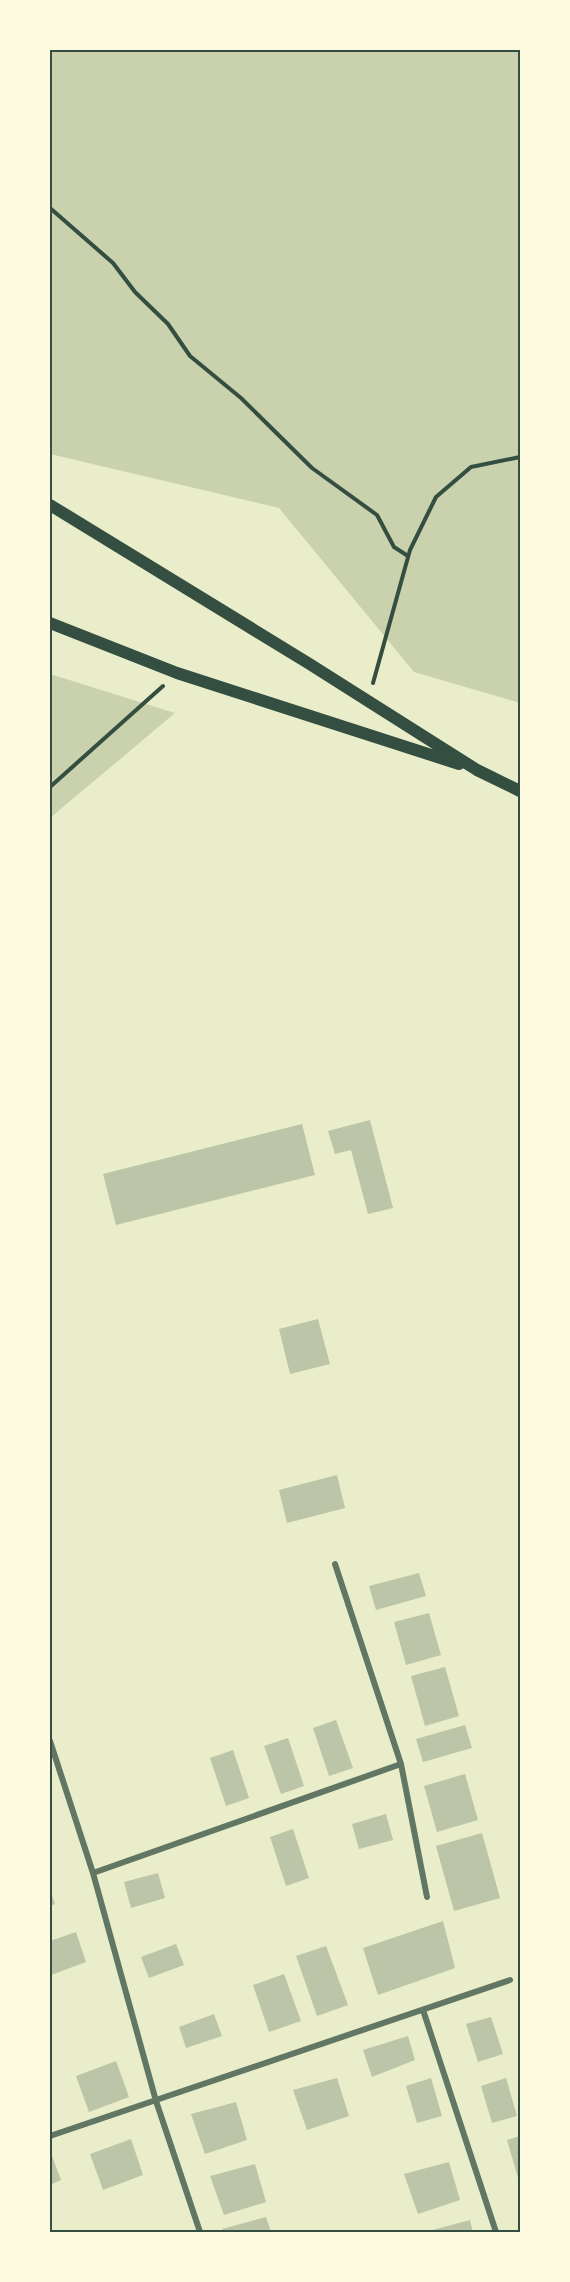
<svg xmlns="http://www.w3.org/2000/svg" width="570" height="2282" font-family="Mulish,sans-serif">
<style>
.green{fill:#cad2ad}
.building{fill:#bcc5a7}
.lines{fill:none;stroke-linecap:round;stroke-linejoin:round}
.path{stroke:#344e41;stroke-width:4}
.minor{stroke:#617663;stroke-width:6}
.secondary{stroke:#344e41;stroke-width:12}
.neatline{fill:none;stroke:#344e41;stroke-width:2}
</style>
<rect width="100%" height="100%" fill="#e9edc9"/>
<path class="green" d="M 50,50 L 520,50 L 520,703 L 414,672 L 279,508 L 50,454 Z
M 50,674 L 175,713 L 50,818 Z"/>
<path class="building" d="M 370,1120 L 393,1208 L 368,1214 L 351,1150 L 335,1154 L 328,1131 Z
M 302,1124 L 315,1175 L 116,1225 L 103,1174 Z
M 318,1319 L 330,1364 L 290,1374 L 279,1329 Z
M 337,1475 L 345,1508 L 287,1523 L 279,1490 Z
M 419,1573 L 426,1596 L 376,1610 L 369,1586 Z
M 429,1613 L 441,1655 L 406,1665 L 394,1622 Z
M 445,1667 L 459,1716 L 425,1726 L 411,1676 Z
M 336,1720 L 353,1768 L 329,1776 L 313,1728 Z
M 465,1725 L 472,1748 L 423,1762 L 416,1739 Z
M 288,1738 L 304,1786 L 281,1794 L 264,1746 Z
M 233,1750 L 249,1798 L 226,1806 L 210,1758 Z
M 465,1774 L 478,1820 L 437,1832 L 424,1786 Z
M 386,1814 L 393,1840 L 359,1849 L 352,1824 Z
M 293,1829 L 309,1878 L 286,1886 L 270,1837 Z
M 482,1833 L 500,1898 L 454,1911 L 436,1846 Z
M 158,1873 L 165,1898 L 131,1908 L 124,1882 Z
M 50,1890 L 55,1904 L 50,1906 Z
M 443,1921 L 455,1968 L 378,1995 L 363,1948 Z
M 76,1932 L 86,1962 L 51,1975 L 50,1941 Z
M 176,1944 L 184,1965 L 149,1978 L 141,1957 Z
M 326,1946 L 348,2005 L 317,2016 L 296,1956 Z
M 284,1974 L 301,2021 L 269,2032 L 253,1985 Z
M 214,2014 L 222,2036 L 186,2048 L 179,2027 Z
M 491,2017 L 503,2054 L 478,2062 L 466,2024 Z
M 408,2036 L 415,2060 L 372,2077 L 363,2050 Z
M 116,2061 L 129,2097 L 89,2112 L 76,2076 Z
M 337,2078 L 349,2116 L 307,2130 L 293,2090 Z
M 431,2078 L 442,2116 L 417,2123 L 406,2086 Z
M 506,2078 L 517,2116 L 492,2123 L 481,2086 Z
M 236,2102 L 247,2140 L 205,2154 L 191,2114 Z
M 520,2136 L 520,2177 L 518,2178 L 507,2140 Z
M 131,2139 L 143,2175 L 103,2190 L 90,2154 Z
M 52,2156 L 61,2180 L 50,2185 L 50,2157 Z
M 449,2162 L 460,2200 L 418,2214 L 404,2174 Z
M 255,2164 L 266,2202 L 224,2215 L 210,2176 Z
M 266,2217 L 271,2232 L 223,2232 L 222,2229 Z
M 470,2220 L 473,2232 L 425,2232 Z"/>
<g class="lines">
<path class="path" d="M 50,208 L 113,263 L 135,292 L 168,324 L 190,356 L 241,398 L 312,468 L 377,515 L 394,547 L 408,556
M 373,683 L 410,550 L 436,497 L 471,467 L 520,457
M 50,787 L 163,686"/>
<path class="minor" d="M 50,1741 L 93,1873 L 156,2101 L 200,2232
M 401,1764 L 427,1897
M 93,1873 L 401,1764 L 335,1564
M 423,2010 L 496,2232
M 50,2136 L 510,1980"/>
<path class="secondary" d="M 50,505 L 308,663 L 477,770 L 520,791
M 50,623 L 177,673 L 459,764"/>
</g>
<rect width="570" height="2282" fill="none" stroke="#fefae0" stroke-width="102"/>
<rect x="51" y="51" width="468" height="2180" class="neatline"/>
</svg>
